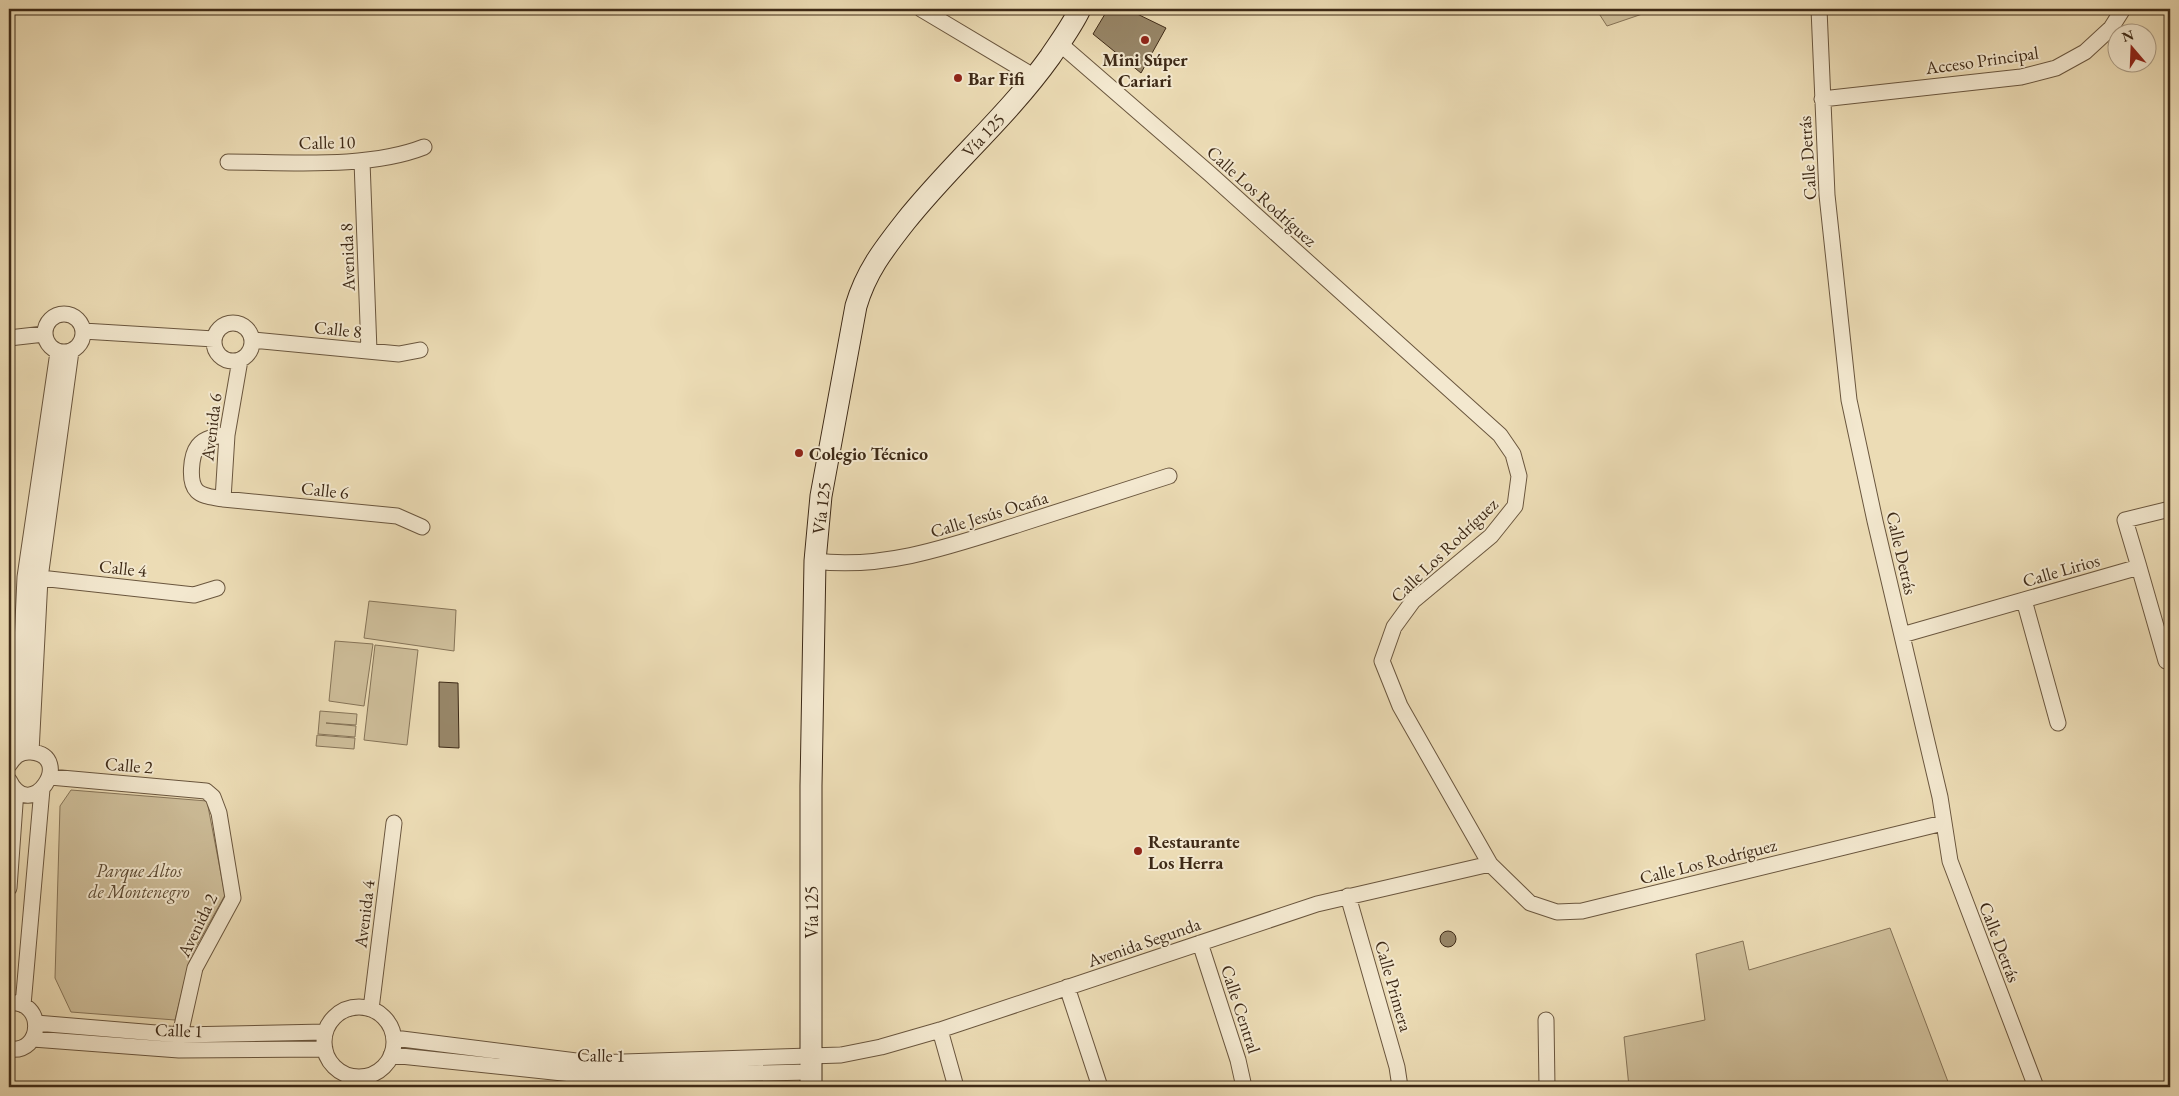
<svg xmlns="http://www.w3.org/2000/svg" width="2179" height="1096" font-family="'EB Garamond',serif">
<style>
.green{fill:#cebe9a;stroke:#867458}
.building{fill:#988769;stroke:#3e2a17}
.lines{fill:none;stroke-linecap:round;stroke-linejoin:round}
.street-casing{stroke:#6a563e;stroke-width:17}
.secondary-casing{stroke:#3e2a17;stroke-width:23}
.street{stroke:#f3e8cf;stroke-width:15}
.secondary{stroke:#f3e8cf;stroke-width:21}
.poi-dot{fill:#8f2418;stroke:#f3e8cf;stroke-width:2}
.labels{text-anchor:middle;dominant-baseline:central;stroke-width:4;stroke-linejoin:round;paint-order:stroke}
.poi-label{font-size:18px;font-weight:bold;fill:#3e2a17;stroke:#f3e8cf;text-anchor:start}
.street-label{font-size:18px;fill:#3e2a17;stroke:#f3e8cf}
.park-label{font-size:18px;font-style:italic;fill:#5b4831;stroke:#f3e8cf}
</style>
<rect width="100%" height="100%" fill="#ecdcb5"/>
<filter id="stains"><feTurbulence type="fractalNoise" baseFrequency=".004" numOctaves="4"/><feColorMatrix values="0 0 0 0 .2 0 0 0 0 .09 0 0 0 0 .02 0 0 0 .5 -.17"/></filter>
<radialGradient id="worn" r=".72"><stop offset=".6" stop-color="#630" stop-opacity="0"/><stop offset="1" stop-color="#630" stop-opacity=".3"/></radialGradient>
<path class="green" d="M 1596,9 L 1657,9 L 1607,26 Z
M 369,601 L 456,610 L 454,651 L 364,638 Z
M 335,641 L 373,644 L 364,706 L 329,701 Z
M 375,645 L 418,650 L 407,745 L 364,740 Z
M 320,711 L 357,714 L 356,725 L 326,723 L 356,726 L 355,737 L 318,734 Z
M 317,735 L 355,738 L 354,749 L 316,746 Z
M 71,790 L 207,801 L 225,895 L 191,956 L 175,1020 L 71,1012 L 55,978 L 60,806 Z
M 1890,928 L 1950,1087 L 1629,1087 L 1624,1037 L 1705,1020 L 1696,954 L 1743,941 L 1749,970 Z"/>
<path class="building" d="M 1108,9 L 1127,9 L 1166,28 L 1141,73 L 1093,34 Z
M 439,682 L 458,683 L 459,748 L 439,747 Z
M1440 939a8 8 0 1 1 16 0a8 8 0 1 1-16 0Z"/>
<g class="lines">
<defs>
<path id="street" d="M 921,9 L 1035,77
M 1819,9 L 1827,195 L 1849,400 L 1875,521 L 1940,797 L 1950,861 L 2036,1087
M 1059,43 L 1210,174 L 1500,435 L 1513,454 L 1519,476 L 1515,506 L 1491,536 L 1413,601 L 1394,627 L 1382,661 L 1400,706 L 1490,864 L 1530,903 L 1557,912 L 1582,911 L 1943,823
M 1822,99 L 2021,77 L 2056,68 L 2085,52 L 2111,28 L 2123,9
M 362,161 L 369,351
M 228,162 C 289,162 368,169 424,147
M45 333a19 19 0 1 1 38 0a19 19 0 1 1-38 0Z
M214 342a19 19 0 1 1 38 0a19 19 0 1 1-38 0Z
M 83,331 L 214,339
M 9,338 L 44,334
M 253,340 L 399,354 L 420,350
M 227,435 C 217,436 205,437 198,446 C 191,455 188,482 197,491 C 203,497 214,497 223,499 L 397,516 L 422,527
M 223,499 L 227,435 L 240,360
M 815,561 C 885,570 954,545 1020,524 C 1070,508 1120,492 1169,476
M 2139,567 L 2166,661
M 31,577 L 194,595 L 217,588
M 2024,600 L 2058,723
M 1902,635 L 2139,567 L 2125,520 L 2170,509
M 31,752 L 40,578 L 71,351
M 17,755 L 25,577 L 58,352
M 9,765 C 14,757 20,751 31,752 C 76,756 31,825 9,780
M 50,777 L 206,791 L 213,797 L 219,813 L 233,898 L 195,968 L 180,1035 L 179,1050
M 9,888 L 16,790
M 1348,896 L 1397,1067 L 1400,1087
M 1200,943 L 1238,1060 L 1244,1087
M 1067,987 L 1100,1087
M 9,1003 C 45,999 44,1054 9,1049
M 23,1005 L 42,789
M324 1042a35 35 0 1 1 70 0a35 35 0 1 1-70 0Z
M 371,1009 L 394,823
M 1546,1020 L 1547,1087
M 36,1023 L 180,1035 L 325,1032
M 940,1030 L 956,1087
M 394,1038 L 592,1063 L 841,1055 L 881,1047 L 940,1030 L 1317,904 L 1490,864
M 33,1039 L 179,1050 L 325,1049
M 391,1055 L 591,1076 L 811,1072"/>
<path id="secondary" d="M 811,1087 L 811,786 L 815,561 L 821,496 L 856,306 C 866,272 883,250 905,222 C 951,164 1007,117 1050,57 C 1060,42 1072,26 1080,9"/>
</defs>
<use href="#street" class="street-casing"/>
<use href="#secondary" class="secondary-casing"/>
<use href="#street" class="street"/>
<use href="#secondary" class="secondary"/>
</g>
<g class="poi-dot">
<circle cx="1145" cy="40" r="5"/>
<circle cx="958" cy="78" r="5"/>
<circle cx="799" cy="453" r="5"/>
<circle cx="1138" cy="851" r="5"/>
</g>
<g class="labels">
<g class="poi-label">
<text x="1145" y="59" text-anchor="middle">Mini Súper<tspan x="1145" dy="21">Cariari</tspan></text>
<text x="968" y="78">Bar Fifi</text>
<text x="809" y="453">Colegio Técnico</text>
<text x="1148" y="841">Restaurante<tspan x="1148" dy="21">Los Herra</tspan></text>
</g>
<g class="street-label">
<text transform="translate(1982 60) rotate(-8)">Acceso Principal</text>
<text transform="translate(983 135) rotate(-47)">Vía 125</text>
<text transform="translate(327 142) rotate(-1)">Calle 10</text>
<text transform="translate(1807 158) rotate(-94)">Calle Detrás</text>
<text transform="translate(1262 196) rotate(42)">Calle Los Rodríguez</text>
<text transform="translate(347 257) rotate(-92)">Avenida 8</text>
<text transform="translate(338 329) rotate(6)">Calle 8</text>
<text transform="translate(211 427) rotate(-83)">Avenida 6</text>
<text transform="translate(325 490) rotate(6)">Calle 6</text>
<text transform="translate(821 508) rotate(-83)">Vía 125</text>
<text transform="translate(989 514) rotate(-17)">Calle Jesús Ocaña</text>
<text transform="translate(1444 550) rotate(-44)">Calle Los Rodríguez</text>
<text transform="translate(1902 553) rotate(77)">Calle Detrás</text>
<text transform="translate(123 568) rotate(6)">Calle 4</text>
<text transform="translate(2061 570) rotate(-16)">Calle Lirios</text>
<text transform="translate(129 765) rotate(5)">Calle 2</text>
<text transform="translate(1708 861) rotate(-14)">Calle Los Rodríguez</text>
<text transform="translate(811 912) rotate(-90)">Vía 125</text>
<text transform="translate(364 914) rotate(-83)">Avenida 4</text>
<text transform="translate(197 925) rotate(-64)">Avenida 2</text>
<text transform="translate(1144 942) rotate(-19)">Avenida Segunda</text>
<text transform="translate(2000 942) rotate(69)">Calle Detrás</text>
<text transform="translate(1394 986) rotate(74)">Calle Primera</text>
<text transform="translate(1241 1009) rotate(72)">Calle Central</text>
<text transform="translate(179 1030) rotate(2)">Calle 1</text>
<text transform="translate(601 1055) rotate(1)">Calle 1</text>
</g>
<g class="park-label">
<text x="139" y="870">Parque Altos<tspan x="139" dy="21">de Montenegro</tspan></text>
</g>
</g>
<rect width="2179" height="1096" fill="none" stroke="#ecdcb5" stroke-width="30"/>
<rect x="10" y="10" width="2159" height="1076" fill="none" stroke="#3e2a17" stroke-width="2.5"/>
<rect x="15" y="15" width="2149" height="1066" fill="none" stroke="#3e2a17"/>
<g transform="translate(2132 48) rotate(341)"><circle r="24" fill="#f3e8cf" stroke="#ab9c85"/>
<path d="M0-4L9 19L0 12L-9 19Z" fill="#8f2418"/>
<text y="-8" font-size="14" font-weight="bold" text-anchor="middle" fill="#3e2a17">N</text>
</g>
<rect width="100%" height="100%" filter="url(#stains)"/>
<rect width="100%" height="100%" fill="url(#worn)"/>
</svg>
